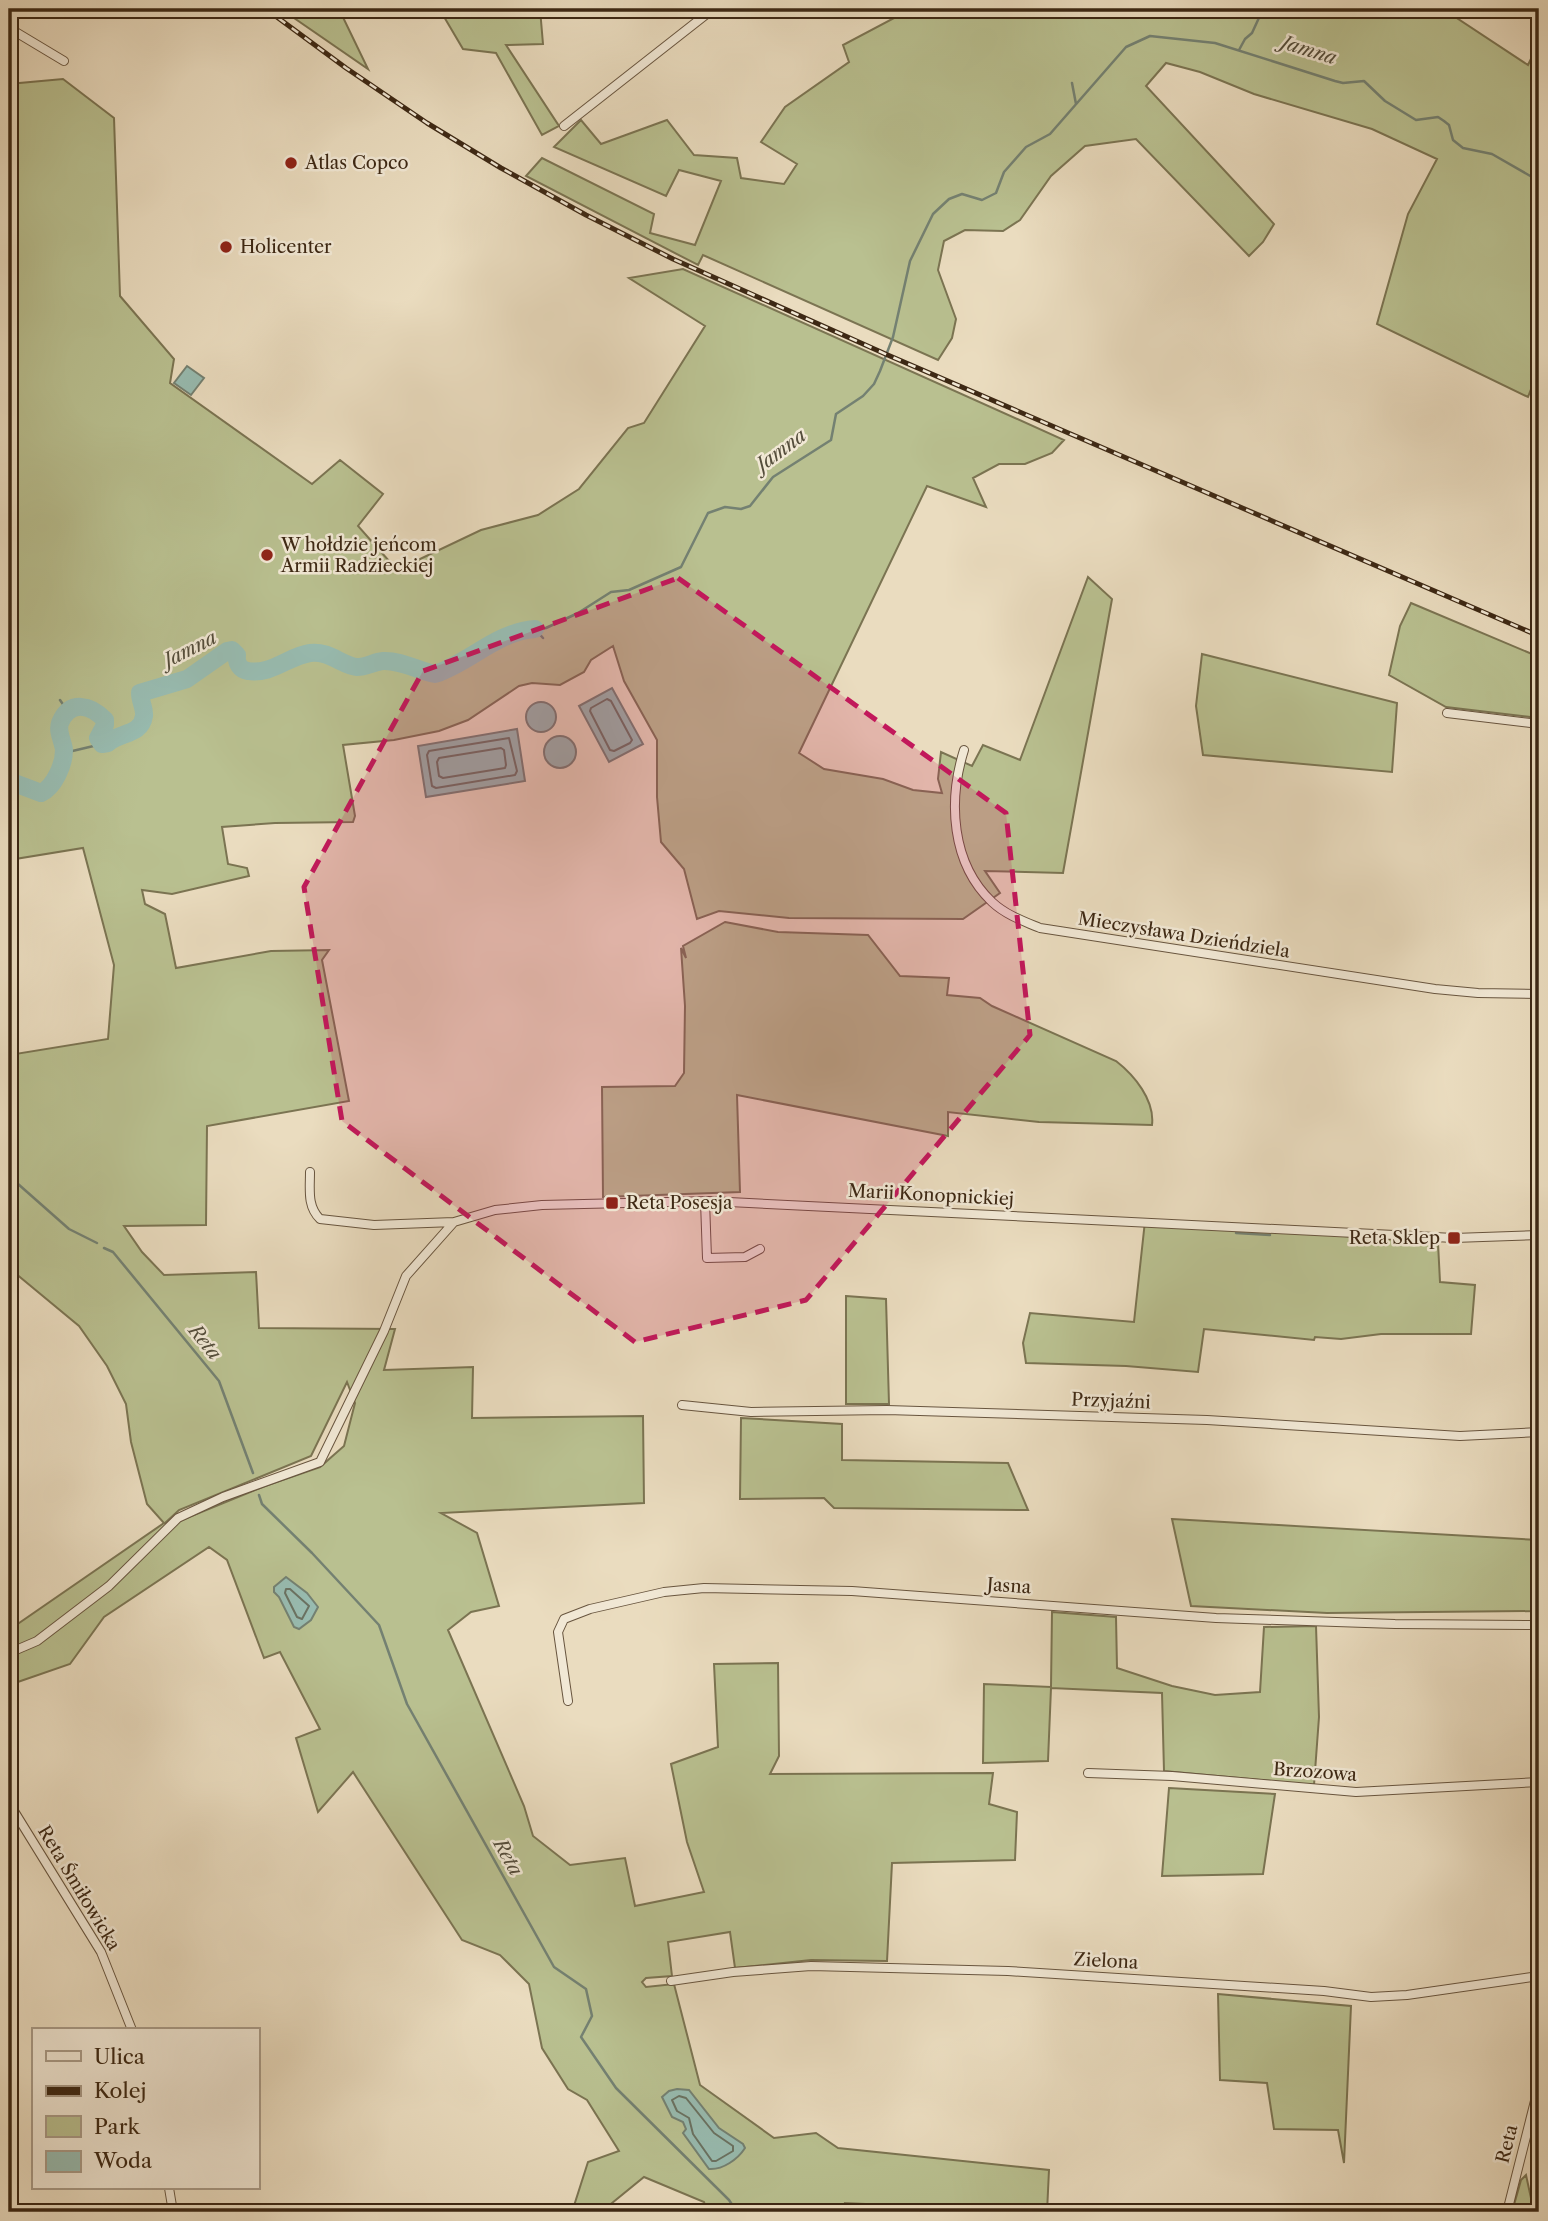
<svg xmlns="http://www.w3.org/2000/svg" width="1548" height="2221" font-family="'Libre Caslon Text',serif">
<style>
.green{fill:#b9c090;stroke:#7b7452;stroke-width:2;fill-rule:evenodd}
.water{fill:#98bcb1;stroke:#748172;stroke-width:2}
.lines{fill:none;stroke-linecap:round;stroke-linejoin:round}
.shore{stroke:#6a7262;stroke-width:2}
.stream{stroke:#748172;stroke-width:2.5}
.river{stroke:#98bcb1;stroke-width:18}
.street-casing{stroke:#68553f;stroke-width:10}
.street{stroke:#f1e8d5;stroke-width:8}
.rail-casing{stroke:#3d2814;stroke-width:5}
.rail{stroke:#f1e8d5;stroke-width:2.5;stroke-dasharray:8;stroke-linecap:butt}
.marked{fill:#c2185b;fill-opacity:0.2;stroke:#c2185b;stroke-width:5;stroke-dasharray:14 9;stroke-linejoin:round}
.poi-dot{fill:#8f2418;stroke:#f1e8d5;stroke-width:2.5}
.labels{text-anchor:middle;dominant-baseline:central;stroke-width:5;stroke-linejoin:round;paint-order:stroke}
.poi-label{font-size:18px;fill:#3d2814;stroke:#f1e8d5;text-anchor:start}
.street-label{font-size:18px;fill:#3d2814;stroke:#f1e8d5}
.water-label{font-size:19px;font-style:italic;fill:#544d3b;stroke:#f1e8d5}
</style>
<rect width="100%" height="100%" fill="#eadcbf"/>
<filter id="stains"><feTurbulence type="fractalNoise" baseFrequency=".00286" numOctaves="4"/><feColorMatrix values="0 0 0 0 .2 0 0 0 0 .09 0 0 0 0 .02 0 0 0 .5 -.17"/></filter>
<radialGradient id="worn" r=".72"><stop offset=".6" stop-color="#630" stop-opacity="0"/><stop offset="1" stop-color="#630" stop-opacity=".3"/></radialGradient>
<path class="green" d="M 281,9 L 339,9 L 368,69 Z
M 540,9 L 543,44 L 506,45 L 559,126 L 542,135 L 496,53 L 463,49 L 440,10 Z
M 911,9 L 1443,9 L 1528,65 L 1539,42 L 1539,375 L 1533,384 L 1528,397 L 1377,324 L 1408,214 L 1437,159 L 1372,129 L 1254,94 L 1200,72 L 1166,63 L 1146,86 L 1274,224 L 1263,242 L 1249,256 L 1136,139 L 1085,146 L 1051,176 L 1020,220 L 1003,231 L 965,230 L 944,241 L 938,270 L 956,319 L 952,338 L 938,360 L 703,255 L 698,265 L 526,176 L 542,158 L 654,214 L 650,233 L 695,245 L 721,181 L 679,170 L 666,196 L 554,147 L 581,120 L 601,144 L 667,120 L 694,155 L 737,158 L 741,178 L 784,184 L 797,164 L 761,142 L 785,107 L 849,62 L 843,45 Z
M 63,79 L 114,118 L 120,296 L 174,359 L 170,383 L 312,484 L 340,460 L 383,494 L 358,526 L 397,570 L 481,530 L 538,515 L 579,489 L 628,428 L 644,423 L 705,326 L 629,278 L 683,269 L 1064,440 L 1052,453 L 1025,464 L 999,464 L 973,478 L 986,507 L 927,486 L 799,753 L 824,769 L 883,779 L 913,790 L 942,793 L 938,779 L 941,752 L 972,766 L 983,745 L 1020,760 L 1088,577 L 1112,599 L 1063,873 L 985,871 L 1000,893 L 963,919 L 789,918 L 719,911 L 697,919 L 684,869 L 661,842 L 657,797 L 657,740 L 624,681 L 613,646 L 591,660 L 584,672 L 560,685 L 532,683 L 519,686 L 468,720 L 439,731 L 394,740 L 343,745 L 355,816 L 353,822 L 275,823 L 222,827 L 228,864 L 247,868 L 249,876 L 172,894 L 142,890 L 145,904 L 165,914 L 176,968 L 271,951 L 329,950 L 322,960 L 349,1101 L 207,1126 L 206,1225 L 124,1226 L 142,1252 L 164,1275 L 256,1272 L 259,1328 L 395,1329 L 384,1370 L 473,1367 L 472,1418 L 643,1416 L 644,1503 L 441,1513 L 477,1533 L 499,1606 L 471,1612 L 448,1630 L 524,1806 L 533,1836 L 570,1865 L 625,1858 L 635,1906 L 704,1892 L 687,1842 L 671,1764 L 718,1747 L 714,1664 L 778,1663 L 779,1756 L 770,1774 L 993,1773 L 989,1804 L 1017,1812 L 1015,1860 L 892,1863 L 887,1961 L 811,1960 L 735,1968 L 730,1932 L 668,1942 L 672,1976 L 646,1978 L 642,1982 L 646,1987 L 674,1984 L 700,2085 L 774,2138 L 816,2133 L 838,2148 L 1049,2170 L 1047,2212 L 953,2212 L 952,2208 L 845,2203 L 846,2212 L 707,2212 L 704,2202 L 644,2177 L 601,2212 L 572,2212 L 588,2162 L 619,2151 L 587,2100 L 568,2089 L 542,2048 L 529,1984 L 500,1955 L 462,1940 L 353,1772 L 318,1812 L 296,1738 L 320,1729 L 280,1652 L 264,1658 L 227,1560 L 209,1547 L 104,1617 L 70,1664 L 9,1685 L 9,1630 L 164,1523 L 147,1504 L 131,1442 L 126,1404 L 107,1366 L 79,1326 L 9,1268 L 9,1055 L 108,1039 L 114,965 L 83,848 L 9,860 L 9,84 ZM 347,1382 L 355,1403 L 344,1446 L 320,1467 L 265,1486 L 177,1522 L 165,1523 L 179,1510 L 311,1456 Z
M 1411,603 L 1539,657 L 1539,718 L 1446,707 L 1389,675 L 1400,626 Z
M 1202,654 L 1397,703 L 1392,772 L 1203,755 L 1196,706 Z
M 725,922 L 778,932 L 868,935 L 900,976 L 949,978 L 947,995 L 980,998 L 992,1006 L 1116,1061 C 1134,1075 1155,1100 1152,1125 L 1039,1122 L 948,1112 L 948,1136 L 737,1095 L 740,1192 L 603,1197 L 602,1087 L 675,1086 L 684,1073 L 685,1006 L 681,948 L 686,958 L 683,946 Z
M 1145,1221 L 1438,1243 L 1440,1282 L 1475,1285 L 1471,1334 L 1381,1334 L 1341,1339 L 1315,1337 L 1314,1340 L 1204,1329 L 1198,1372 L 1126,1366 L 1026,1363 L 1023,1343 L 1030,1313 L 1134,1322 Z
M 846,1296 L 886,1299 L 889,1404 L 846,1404 Z
M 741,1418 L 842,1424 L 842,1460 L 1008,1463 L 1028,1510 L 834,1508 L 824,1498 L 740,1499 Z
M 1172,1519 L 1539,1540 L 1539,1611 L 1327,1613 L 1191,1606 Z
M 1052,1612 L 1116,1617 L 1117,1668 L 1172,1686 L 1215,1695 L 1260,1692 L 1264,1627 L 1316,1626 L 1319,1717 L 1314,1785 L 1164,1771 L 1162,1693 L 1051,1688 L 1048,1761 L 983,1763 L 984,1684 L 1051,1687 Z
M 1169,1788 L 1275,1794 L 1263,1874 L 1162,1876 Z
M 1218,1994 L 1351,2006 L 1344,2163 L 1338,2130 L 1274,2129 L 1267,2083 L 1220,2080 Z
M 1526,2175 L 1534,2212 L 1512,2212 L 1521,2180 Z"/>
<path class="water" d="M 187,366 L 204,378 L 191,395 L 174,383 Z
M 612,688 L 643,744 L 609,762 L 579,706 Z
M526 717a15 15 0 1 1 30 0a15 15 0 1 1-30 0Z
M 517,729 L 525,781 L 426,797 L 418,746 Z
M544 752a16 16 0 1 1 32 0a16 16 0 1 1-32 0Z
M 286,1577 L 307,1593 L 318,1607 L 311,1620 L 299,1629 L 294,1627 L 279,1597 L 274,1592 L 274,1587 Z
M 677,2089 L 689,2090 L 719,2128 L 743,2144 L 745,2148 C 738,2159 723,2170 709,2169 L 683,2133 L 686,2129 L 683,2122 L 672,2117 L 662,2097 L 669,2091 Z"/>
<g class="lines">
<path class="shore" d="M 607,699 L 611,701 L 632,740 L 630,743 L 614,751 L 610,750 L 590,711 L 591,708 Z
M 509,738 L 517,771 L 515,775 L 436,788 L 432,786 L 427,755 L 429,751 Z
M 501,748 L 504,750 L 506,765 L 505,768 L 443,778 L 439,776 L 437,762 L 439,758 Z
M 286,1589 L 290,1589 L 309,1606 L 302,1619 L 297,1617 L 285,1593 Z
M 679,2096 L 686,2098 L 714,2133 L 733,2146 L 733,2151 L 716,2161 L 712,2161 L 693,2134 L 689,2118 L 677,2111 L 672,2100 Z"/>
<path class="stream" d="M 1239,50 L 1245,39 L 1252,33 L 1263,9
M 1072,83 L 1076,104
M 535,629 L 546,628 L 578,613 L 611,592 L 629,590 L 681,567 L 708,513 L 725,507 L 741,509 L 750,506 L 773,477 L 831,440 L 836,414 L 863,396 L 874,384 L 880,371 L 893,337 L 910,261 L 933,214 L 949,199 L 962,194 L 982,200 L 996,193 L 1004,172 L 1026,147 L 1050,134 L 1126,47 L 1150,36 L 1215,43 L 1335,81 L 1343,83 L 1364,81 L 1385,101 L 1416,120 L 1438,117 L 1444,121 L 1449,125 L 1453,140 L 1463,148 L 1492,154 L 1539,181
M 535,629 L 543,638
M 60,700 L 69,713
M 64,753 L 102,744
M 9,1176 L 69,1229 L 97,1243
M 1236,1233 L 1270,1235
M 104,1248 L 113,1252 L 219,1381 L 253,1473
M 259,1495 L 262,1504 L 312,1553 L 379,1625 L 407,1704 L 554,1967 L 586,1989 L 592,2016 L 581,2037 L 616,2088 L 729,2200 L 737,2212"/>
<path class="river" d="M 9,781 L 41,793 C 54,787 64,765 64,750 C 63,741 57,732 60,723 C 70,699 91,705 105,720 L 105,725 L 98,738 L 102,744 L 108,743 C 119,732 141,736 144,716 C 145,708 140,702 140,693 L 187,679 L 227,651 L 232,650 L 237,655 C 236,663 240,670 248,671 C 271,675 289,656 310,653 C 328,650 343,666 357,667 C 366,667 374,662 383,661 C 401,660 419,671 435,674 C 471,662 496,632 535,629"/>
<defs>
<path id="street" d="M 9,28 L 64,61
M 564,126 L 713,9
M 1447,713 L 1539,724
M 964,750 C 948,801 951,863 992,902 C 1006,915 1023,921 1040,928 L 1435,989 L 1478,993 L 1539,994
M 310,1172 C 310,1190 307,1206 320,1219 L 374,1225 L 454,1222
M 705,1201 L 707,1258 L 745,1257 L 760,1249
M 682,1405 L 751,1412 L 887,1410 L 1207,1420 L 1460,1436 L 1539,1432
M 9,1653 L 37,1641 L 109,1586 L 178,1518 L 223,1497 L 320,1462 L 384,1331 L 406,1276 L 454,1222 L 495,1210 L 542,1205 L 709,1201 L 1454,1238 L 1539,1235
M 568,1701 L 558,1632 L 564,1619 L 590,1609 L 664,1592 L 704,1588 L 852,1591 L 1216,1618 L 1395,1624 L 1539,1625
M 1088,1773 L 1172,1776 L 1356,1792 L 1539,1782
M 9,1803 L 101,1952 L 132,2030
M 671,1981 L 733,1972 L 811,1966 L 1008,1971 L 1324,1991 L 1371,1997 L 1407,1995 L 1539,1976
M 169,2188 L 173,2212
M 1507,2212 L 1539,2085"/>
</defs>
<use href="#street" class="street-casing"/>
<use href="#street" class="street"/>
<defs>
<path id="rail" d="M 266,9 L 346,68 L 427,123 L 501,168 L 586,215 L 673,259 L 890,356 L 1539,636"/>
</defs>
<use href="#rail" class="rail-casing"/>
<use href="#rail" class="rail"/>
</g>
<path class="marked" d="M 678,578 L 1006,813 L 1030,1035 L 806,1300 L 635,1342 L 342,1121 L 304,887 L 423,671 Z"/>
<g class="poi-dot">
<circle cx="291" cy="163" r="7"/>
<circle cx="226" cy="247" r="7"/>
<circle cx="267" cy="555" r="7"/>
<rect x="605" y="1196" width="14" height="14" rx="3.5"/>
<rect x="1447" y="1231" width="14" height="14" rx="3.5"/>
</g>
<g class="labels">
<g class="poi-label">
<text x="305" y="163">Atlas Copco</text>
<text x="240" y="247">Holicenter</text>
<text x="281" y="545">W hołdzie jeńcom<tspan x="281" dy="21">Armii Radzieckiej</tspan></text>
<text x="626" y="1203">Reta Posesja</text>
<text x="1440" y="1238" text-anchor="end">Reta Sklep</text>
</g>
<g class="street-label">
<text transform="translate(1184 935) rotate(9)">Mieczysława Dzieńdziela</text>
<text transform="translate(931 1195) rotate(3)">Marii Konopnickiej</text>
<text transform="translate(1111 1401) rotate(2)">Przyjaźni</text>
<text transform="translate(1009 1586) rotate(4)">Jasna</text>
<text transform="translate(1315 1772) rotate(4)">Brzozowa</text>
<text transform="translate(79 1888) rotate(59)">Reta Śmiłowicka</text>
<text transform="translate(1106 1961) rotate(3)">Zielona</text>
<text transform="translate(1507 2144) rotate(-76)">Reta</text>
</g>
<g class="water-label">
<text transform="translate(1309 50) rotate(17)">Jamna</text>
<text transform="translate(781 450) rotate(-37)">Jamna</text>
<text transform="translate(190 649) rotate(-27)">Jamna</text>
<text transform="translate(205 1342) rotate(51)">Reta</text>
<text transform="translate(508 1857) rotate(61)">Reta</text>
</g>
</g>
<rect width="1548" height="2221" fill="none" stroke="#eadcbf" stroke-width="35"/>
<rect x="10" y="10" width="1527" height="2200" fill="none" stroke="#3d2814" stroke-width="3.5"/>
<rect x="18" y="18" width="1513" height="2186" fill="none" stroke="#3d2814" stroke-width="2"/>
<rect x="32" y="2028" width="228" height="161" fill="#f1e8d5" stroke="#a99b88" stroke-width="2"/>
<rect x="46" y="2051" width="35" height="10" fill="#f1e8d5" stroke="#a99b88" stroke-width="2"/>
<text x="94" y="2064" font-size="21" fill="#3d2814">Ulica</text>
<rect x="46" y="2086" width="35" height="10" fill="#3d2814" stroke="#a99b88" stroke-width="2"/>
<text x="94" y="2098" font-size="21" fill="#3d2814">Kolej</text>
<rect x="46" y="2116" width="35" height="21" fill="#b9c090" stroke="#a99b88" stroke-width="2"/>
<text x="94" y="2134" font-size="21" fill="#3d2814">Park</text>
<rect x="46" y="2151" width="35" height="21" fill="#98bcb1" stroke="#a99b88" stroke-width="2"/>
<text x="94" y="2168" font-size="21" fill="#3d2814">Woda</text>
<rect width="100%" height="100%" filter="url(#stains)"/>
<rect width="100%" height="100%" fill="url(#worn)"/>
</svg>
